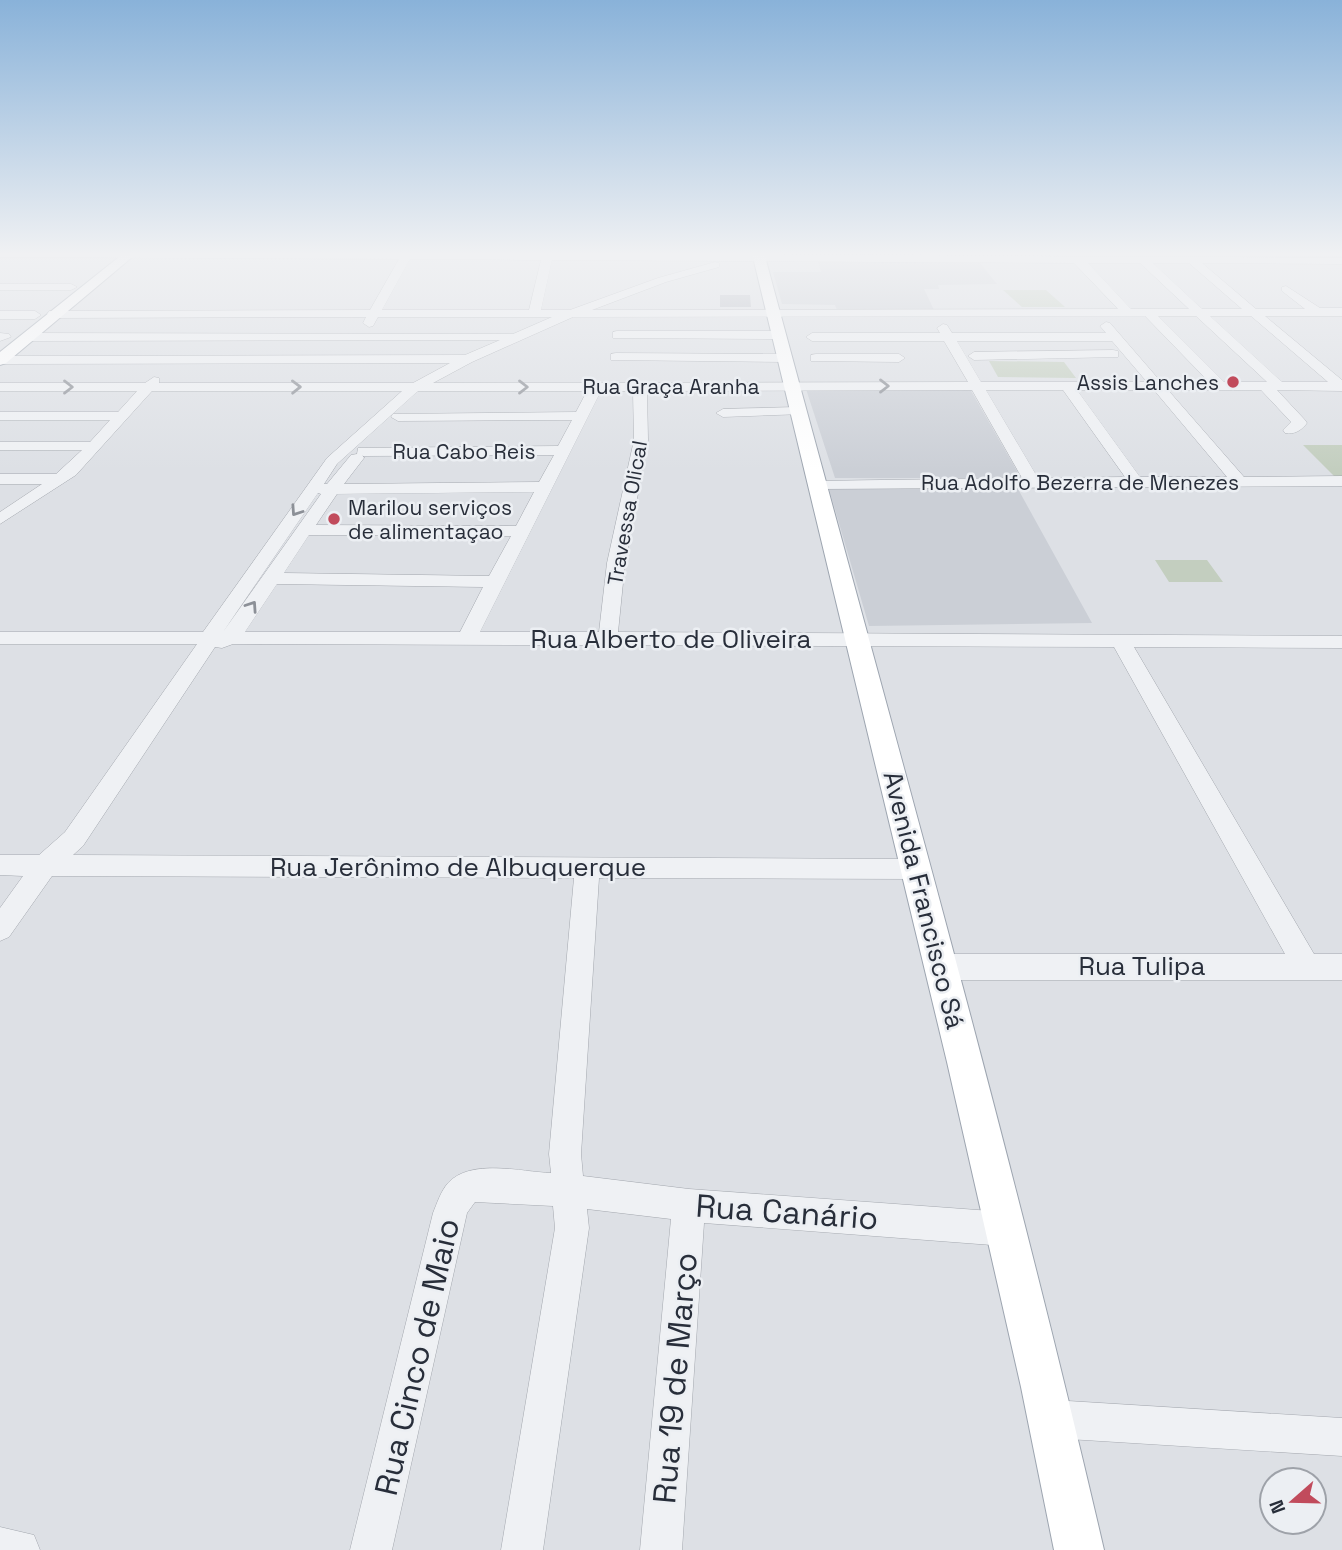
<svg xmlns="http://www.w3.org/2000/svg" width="1342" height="1550" font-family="'Space Grotesk',sans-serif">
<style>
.built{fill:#cbcfd6}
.green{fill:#c3cebf}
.building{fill:#b5b9c2}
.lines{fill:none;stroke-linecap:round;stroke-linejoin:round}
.minor-casing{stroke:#a3a7ae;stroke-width:1}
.major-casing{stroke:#9da5b0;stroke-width:2}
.minor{fill:#eff1f4;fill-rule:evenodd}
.major{fill:#fff;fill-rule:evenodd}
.oneway{stroke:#8c9097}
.poi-dot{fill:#c14b5c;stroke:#eceff3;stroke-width:2.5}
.labels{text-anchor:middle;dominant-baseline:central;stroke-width:5;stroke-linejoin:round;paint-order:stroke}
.far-poi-label{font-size:21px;fill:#282e3a;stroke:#eceff3;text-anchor:end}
.far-street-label{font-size:21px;fill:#282e3a;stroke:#eceff3}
.street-label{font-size:26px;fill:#282e3a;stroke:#eceff3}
.near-street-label{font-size:32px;fill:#282e3a;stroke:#eceff3}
</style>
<rect width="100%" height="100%" fill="#dde0e5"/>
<path class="built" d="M 818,261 L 979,262 L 997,284 L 938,285 L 939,289 L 924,289 L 934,310 L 837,310 L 835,305 L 782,304 L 773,272 L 821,272 Z
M 806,389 L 970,389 L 1021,478 L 835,478 Z
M 829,489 L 1018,489 L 1092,623 L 869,626 Z"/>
<path class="green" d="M 1003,290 L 1046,290 L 1065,307 L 1022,307 Z
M 989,361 L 1064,362 L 1076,378 L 998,377 Z
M 1303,445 L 1342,445 L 1342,477 L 1335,477 Z
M 1155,560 L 1207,560 L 1223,582 L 1169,582 Z"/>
<path class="building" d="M 720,295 L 750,295 L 751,307 L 720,307 Z"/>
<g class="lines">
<defs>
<path id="minor" d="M 0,253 L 553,253 L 1342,258 L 1342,264 L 1202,263 L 1256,309 L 1305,309 L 1282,291 L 1282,287 L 1286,286 L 1320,308 L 1342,308 L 1342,316 L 1265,316 L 1342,380 L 1342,391 L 1277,390 L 1305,420 L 1307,423 C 1302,430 1294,435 1285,433 L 1283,430 L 1291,422 L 1261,390 L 1168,390 L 1244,477 L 1342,476 L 1342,486 L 818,489 L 812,487 L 810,484 L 812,481 L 1022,478 L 972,390 L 647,391 L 648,440 L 625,563 L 618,632 L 1342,636 L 1342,648 L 1134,647 L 1314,954 L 1342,954 L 1342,980 L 942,980 L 932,976 L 928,967 L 932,958 L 942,954 L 1285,954 L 1114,647 L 233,644 L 222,648 L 215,647 L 83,846 L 73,855 L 916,859 L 925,862 L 928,869 L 925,876 L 916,879 L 599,878 L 581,1154 L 583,1176 L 689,1189 L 1005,1212 L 1017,1217 L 1022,1229 L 1017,1241 L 1005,1246 L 704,1223 L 682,1550 L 640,1550 L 671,1219 L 587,1209 L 589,1228 L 543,1550 L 501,1550 L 555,1228 L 553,1206 L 475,1202 L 467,1213 L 392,1550 L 350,1550 L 433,1213 C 437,1203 441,1191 448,1183 C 471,1158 521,1172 551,1173 L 549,1154 L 574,878 L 52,876 L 9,937 L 0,941 L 0,908 L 23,876 L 0,875 L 0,855 L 39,855 L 65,832 L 197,644 L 0,644 L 0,632 L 203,632 L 327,458 L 402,391 L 152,391 L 76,475 L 0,524 L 0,512 L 42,484 L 0,484 L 0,474 L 56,474 L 82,450 L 0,450 L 0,442 L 90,442 L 110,420 L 0,420 L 0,412 L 118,412 L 137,391 L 0,391 L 0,383 L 145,383 L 154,377 L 159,378 L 159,383 L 413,383 L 450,363 L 0,364 L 0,356 L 465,355 L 500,340 L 29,341 L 23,337 L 29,333 L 513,334 L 552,317 L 378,317 L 373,326 L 369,327 L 363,323 L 366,317 L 53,318 L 47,314 L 49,311 L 370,310 L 399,259 L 0,257 ZM 410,259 L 541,260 L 529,310 L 382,310 ZM 552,260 L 1074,263 L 1118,309 L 592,310 L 666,282 L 719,267 L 719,263 L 715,262 L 658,278 L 570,310 L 541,310 ZM 1088,263 L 1140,263 L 1189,309 L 1131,309 ZM 1153,263 L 1189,263 L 1242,309 L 1202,309 ZM 1145,316 L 1209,382 L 1161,382 L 1110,323 L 1106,322 L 1100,326 L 1106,333 L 952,333 L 947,325 L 943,324 L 937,328 L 940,333 L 812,333 L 806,337 L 812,341 L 944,341 L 968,382 L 433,383 L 472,362 L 573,317 ZM 1158,316 L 1196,316 L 1267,382 L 1224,382 ZM 1210,316 L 1251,316 L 1328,382 L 1282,382 ZM 957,341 L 1112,341 L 1147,382 L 981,382 ZM 986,390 L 1063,390 L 1125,477 L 1038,478 ZM 1077,390 L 1154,390 L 1227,477 L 1140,477 ZM 418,391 L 587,391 L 576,412 L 393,414 L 391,417 L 398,421 L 572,420 L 558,446 L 358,448 L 357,454 L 351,455 L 327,484 L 324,484 L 337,464 ZM 601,391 L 633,391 L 634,440 L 607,563 L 599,632 L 480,632 ZM 362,455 L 363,456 L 554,455 L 539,482 L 344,484 L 364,458 ZM 534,492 L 516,526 L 316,525 L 337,494 ZM 318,493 L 321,494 L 223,632 ZM 309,535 L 511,536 L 489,576 L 284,573 ZM 277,584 L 483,587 L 460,632 L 245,632 Z
M 0,284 L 71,284 L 77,287 L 71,290 L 0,290 Z
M 0,311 L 35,311 L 41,315 L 35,319 L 0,319 Z
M 617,331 L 778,331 L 784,335 L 778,339 L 613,338 L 613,332 Z
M 0,333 L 9,334 L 11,337 L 0,341 Z
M 1113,350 L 1118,351 L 1118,357 L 974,360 L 968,356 L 974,352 Z
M 616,353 L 784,354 L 790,358 L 784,362 L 611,360 L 611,354 Z
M 816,354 L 899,354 L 905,358 L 899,362 L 811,361 L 811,355 Z
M 798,407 L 803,408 L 803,414 L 723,417 L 716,413 L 723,409 Z
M 1052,1400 L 1342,1418 L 1342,1456 L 1052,1438 L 1039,1432 L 1033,1419 L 1039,1406 Z
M 0,1527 L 34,1535 L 40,1550 L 0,1550 Z"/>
<path id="major" d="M 124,253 L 137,253 L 6,363 L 0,365 L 0,352 Z
M 752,253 L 764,253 C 880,685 1003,1114 1104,1550 L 1054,1550 L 1021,1387 L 947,1062 Z"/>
</defs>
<use href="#minor" class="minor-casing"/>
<use href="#major" class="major-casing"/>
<use href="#minor" class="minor"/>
<use href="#major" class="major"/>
</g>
<defs><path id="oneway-chevron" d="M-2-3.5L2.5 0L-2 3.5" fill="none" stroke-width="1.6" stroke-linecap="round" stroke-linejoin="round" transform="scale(1.75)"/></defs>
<g class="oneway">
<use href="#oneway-chevron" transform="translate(884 386)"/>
<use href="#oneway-chevron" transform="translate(68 387)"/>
<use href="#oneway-chevron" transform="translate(296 387) rotate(-1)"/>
<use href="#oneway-chevron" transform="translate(523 387)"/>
<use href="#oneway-chevron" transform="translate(296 511) rotate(124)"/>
<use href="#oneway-chevron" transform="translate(252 606) rotate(-56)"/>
</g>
<linearGradient id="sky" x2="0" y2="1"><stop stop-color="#89b2d9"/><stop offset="0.54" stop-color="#f0f1f3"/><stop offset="1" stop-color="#f0f1f3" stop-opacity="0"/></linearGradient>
<rect width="1342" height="470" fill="url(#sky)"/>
<g class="poi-dot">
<circle cx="1233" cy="382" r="7"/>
<circle cx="334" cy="519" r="7"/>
</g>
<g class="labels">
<g class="far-poi-label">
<text x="1219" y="382">Assis Lanches</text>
<text x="348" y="507" text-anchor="start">Marilou serviços<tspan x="348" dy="24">de alimentaçao</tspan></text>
</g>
<g class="far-street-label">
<text x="671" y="386">Rua Graça Aranha</text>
<text x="464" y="451">Rua Cabo Reis</text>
<text x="1080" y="482">Rua Adolfo Bezerra de Menezes</text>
<text transform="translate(627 513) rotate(-80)">Travessa Olical</text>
</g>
<g class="street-label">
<text x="671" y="639">Rua Alberto de Oliveira</text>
<text x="458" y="867">Rua Jerônimo de Albuquerque</text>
<text transform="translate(924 900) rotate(76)">Avenida Francisco Sá</text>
<text x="1142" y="966">Rua Tulipa</text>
</g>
<g class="near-street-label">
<text transform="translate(787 1212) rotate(4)">Rua Canário</text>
<text transform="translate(417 1357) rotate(-77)">Rua Cinco de Maio</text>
<text transform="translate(675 1378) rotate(-85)">Rua 19 de Março</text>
</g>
</g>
<g transform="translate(1293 1501) rotate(250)"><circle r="33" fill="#eceff3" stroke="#9ea2a9" stroke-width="2"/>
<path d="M0-5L12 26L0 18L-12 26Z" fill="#c14b5c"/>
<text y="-10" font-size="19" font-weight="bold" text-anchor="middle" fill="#282e3a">N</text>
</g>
</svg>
